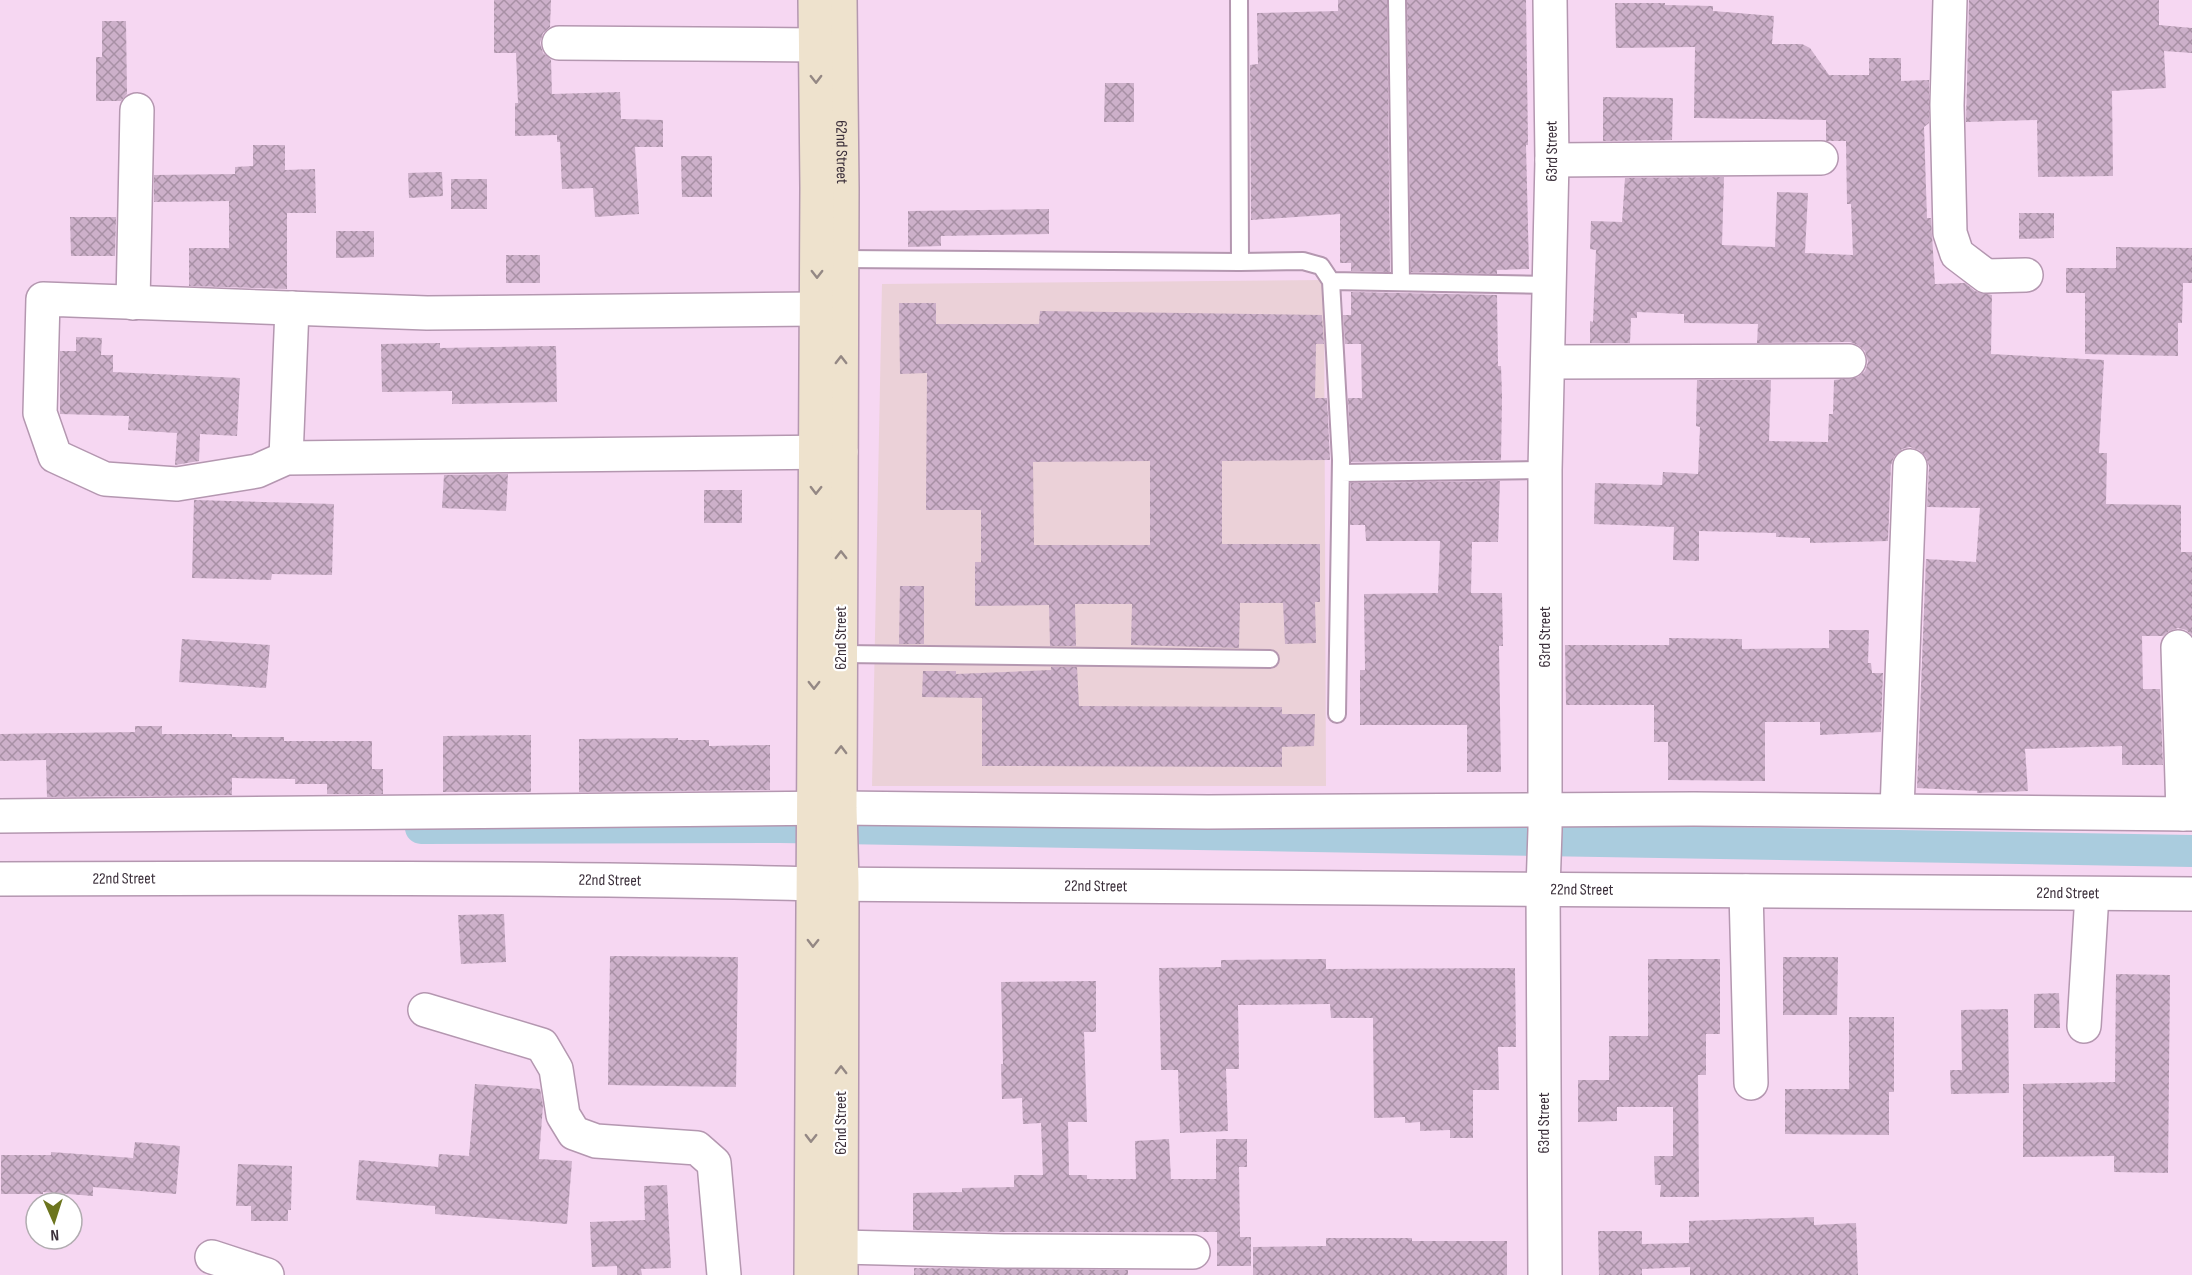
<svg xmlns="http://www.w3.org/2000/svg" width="2192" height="1275" font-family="'Sofia Sans Condensed',sans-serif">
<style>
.education{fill:#ebd1d8}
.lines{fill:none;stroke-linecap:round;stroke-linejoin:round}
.canal{stroke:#aaccde;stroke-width:32}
.building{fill:url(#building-cross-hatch);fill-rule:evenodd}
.service-casing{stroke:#b497b0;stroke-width:20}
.minor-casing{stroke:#b497b0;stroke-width:36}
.secondary-casing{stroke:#b497b0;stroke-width:36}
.service{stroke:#fff;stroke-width:16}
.minor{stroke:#fff;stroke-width:33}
.secondary{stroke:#eee2cd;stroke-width:33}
.oneway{stroke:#948884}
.labels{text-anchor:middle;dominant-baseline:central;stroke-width:4.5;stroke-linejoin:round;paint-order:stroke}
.street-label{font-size:16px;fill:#3b2f3a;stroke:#fff}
</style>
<defs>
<pattern id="building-cross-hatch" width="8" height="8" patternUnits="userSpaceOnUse" patternTransform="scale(1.5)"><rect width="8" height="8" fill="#cdb0ca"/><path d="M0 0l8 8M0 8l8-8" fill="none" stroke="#a890a5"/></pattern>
</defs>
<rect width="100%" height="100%" fill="#f6d7f2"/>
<path class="education" d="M 1324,280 L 1326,786 L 872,786 L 882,284 Z"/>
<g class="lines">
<path class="canal" d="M 421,828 L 780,827 L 2192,851"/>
</g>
<path class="building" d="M 494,0 L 551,0 L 550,27 L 543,33 L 540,43 L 543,53 L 551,60 L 552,94 L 620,92 L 621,119 L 663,120 L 663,147 L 635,147 L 639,214 L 595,217 L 593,188 L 562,189 L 560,142 L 557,142 L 557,135 L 515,136 L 515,103 L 518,103 L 516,53 L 494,53 Z
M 1338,0 L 1387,0 L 1390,272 L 1351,271 L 1351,263 L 1340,263 L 1340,214 L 1251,220 L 1250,65 L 1258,64 L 1257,13 L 1338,11 Z
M 1407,0 L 1526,0 L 1528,145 L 1526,145 L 1529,269 L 1497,270 L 1497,274 L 1411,272 Z
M 1969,0 L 2159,0 L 2159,25 L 2192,28 L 2192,53 L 2164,51 L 2166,88 L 2112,91 L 2113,176 L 2038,177 L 2037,120 L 1966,122 Z
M 1615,3 L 1665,3 L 1665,5 L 1713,6 L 1713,11 L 1774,16 L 1772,44 L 1802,44 L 1810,48 L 1829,75 L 1869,75 L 1869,58 L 1901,58 L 1901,81 L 1929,80 L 1929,123 L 1924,127 L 1927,218 L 1931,218 L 1935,284 L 1965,283 L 1975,291 L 1992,295 L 1991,354 L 2104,360 L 2099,453 L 2107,453 L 2106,504 L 2181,505 L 2181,552 L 2192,552 L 2192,635 L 2186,630 L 2178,628 L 2169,631 L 2163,636 L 2142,636 L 2143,689 L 2160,689 L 2163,765 L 2122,765 L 2122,746 L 2025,749 L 2028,791 L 1977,793 L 1977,791 L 1917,788 L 1926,559 L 1976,562 L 1980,508 L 1927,507 L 1929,466 L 1926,457 L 1919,450 L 1910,447 L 1902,449 L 1894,457 L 1891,465 L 1888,541 L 1810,543 L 1810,538 L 1776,537 L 1776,533 L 1699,531 L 1699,561 L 1673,560 L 1674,527 L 1594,524 L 1595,483 L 1662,485 L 1663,472 L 1698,474 L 1700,427 L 1696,426 L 1697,380 L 1771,380 L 1769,441 L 1828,442 L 1829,414 L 1833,414 L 1834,380 L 1858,377 L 1865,371 L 1868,362 L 1865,351 L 1858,345 L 1850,342 L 1757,343 L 1758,324 L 1684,323 L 1684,314 L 1637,312 L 1637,318 L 1631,318 L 1630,343 L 1590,343 L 1590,321 L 1593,322 L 1596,250 L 1590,249 L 1591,221 L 1622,222 L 1625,178 L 1724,177 L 1722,245 L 1775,247 L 1777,192 L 1808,193 L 1805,253 L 1853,255 L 1851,204 L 1847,204 L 1846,141 L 1826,141 L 1826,120 L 1694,118 L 1695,47 L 1616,48 Z
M 102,21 L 126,21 L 127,94 L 121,101 L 96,101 L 96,57 L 102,57 Z
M 1105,83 L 1134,83 L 1134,122 L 1104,122 Z
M 1603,97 L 1673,98 L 1672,140 L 1603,141 Z
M 253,145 L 285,145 L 285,170 L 315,169 L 316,213 L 287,213 L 287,289 L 189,286 L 189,248 L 229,248 L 229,201 L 154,202 L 154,175 L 235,174 L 235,167 L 253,166 Z
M 681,156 L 712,156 L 712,197 L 682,197 Z
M 442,172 L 443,196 L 409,198 L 408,173 Z
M 451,179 L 487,179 L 487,209 L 451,209 Z
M 1049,209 L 1049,234 L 941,236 L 941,246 L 908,247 L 908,211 Z
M 2019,213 L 2054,213 L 2054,238 L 2019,239 Z
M 70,217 L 116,217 L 115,256 L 71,256 Z
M 336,231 L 374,231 L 374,257 L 336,258 Z
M 2116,247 L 2192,248 L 2192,283 L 2183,283 L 2182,323 L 2178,323 L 2178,356 L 2085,354 L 2085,293 L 2066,293 L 2066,268 L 2116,268 Z
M 506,255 L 540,255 L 540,283 L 506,283 Z
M 1351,292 L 1497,295 L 1498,366 L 1501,366 L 1502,397 L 1501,460 L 1351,462 L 1348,398 L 1362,398 L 1361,344 L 1345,344 L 1343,315 L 1351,315 Z
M 899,303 L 936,303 L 936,324 L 1039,324 L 1040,311 L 1322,315 L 1324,344 L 1316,344 L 1315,398 L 1327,398 L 1330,460 L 1222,461 L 1222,544 L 1320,544 L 1320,602 L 1315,602 L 1316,643 L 1285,644 L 1283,603 L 1240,603 L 1239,648 L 1131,645 L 1132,604 L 1075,604 L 1076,646 L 1050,646 L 1049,605 L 975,606 L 975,562 L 981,562 L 981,510 L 926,510 L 927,373 L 900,374 ZM 1150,461 L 1150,545 L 1034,545 L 1033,462 Z
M 76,337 L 102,338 L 101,355 L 113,355 L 113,372 L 240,378 L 237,436 L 200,434 L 199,461 L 175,465 L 177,433 L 128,430 L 129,416 L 60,414 L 60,351 L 76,351 Z
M 440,343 L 440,348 L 556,346 L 557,402 L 452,404 L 452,391 L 382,392 L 381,344 Z
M 508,474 L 506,511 L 442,508 L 444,475 Z
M 1500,481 L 1498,542 L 1472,542 L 1471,593 L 1502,593 L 1503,646 L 1499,646 L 1501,772 L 1467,772 L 1467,725 L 1360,725 L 1360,670 L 1365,670 L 1364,594 L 1438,593 L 1440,541 L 1366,541 L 1365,525 L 1350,525 L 1351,483 Z
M 704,490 L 742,490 L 742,523 L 704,523 Z
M 194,500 L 334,504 L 332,575 L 272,574 L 271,580 L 192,578 Z
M 900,586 L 924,586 L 924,644 L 899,644 Z
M 1829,630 L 1869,630 L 1868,663 L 1871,663 L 1872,673 L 1883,673 L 1881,732 L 1820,735 L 1820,722 L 1765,722 L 1765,781 L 1668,780 L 1668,742 L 1654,742 L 1654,705 L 1566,705 L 1565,645 L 1669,645 L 1669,638 L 1742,639 L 1742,649 L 1829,648 Z
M 182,639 L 270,645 L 266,688 L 179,682 Z
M 1051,667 L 1077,667 L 1079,706 L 1282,707 L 1282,714 L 1315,714 L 1314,746 L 1282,747 L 1282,767 L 982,766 L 982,698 L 922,697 L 923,671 L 956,671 L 956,674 L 1051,670 Z
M 135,726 L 162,726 L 162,734 L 232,734 L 232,737 L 284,737 L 284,741 L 372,741 L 372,769 L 383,769 L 383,794 L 327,794 L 327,784 L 295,784 L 295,779 L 232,778 L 232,795 L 47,797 L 46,760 L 0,761 L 0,734 L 135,732 Z
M 531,735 L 531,792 L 443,792 L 443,736 Z
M 678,738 L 678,740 L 709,740 L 709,746 L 770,745 L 770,790 L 579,792 L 579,739 Z
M 504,914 L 506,962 L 461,964 L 458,915 Z
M 610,956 L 738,957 L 736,1087 L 608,1085 Z
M 1783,957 L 1838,957 L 1837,1015 L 1783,1015 Z
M 1326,959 L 1326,969 L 1515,968 L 1516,1047 L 1498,1047 L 1499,1090 L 1473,1090 L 1473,1138 L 1450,1138 L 1450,1130 L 1420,1131 L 1420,1122 L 1405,1123 L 1405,1117 L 1374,1118 L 1373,1018 L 1331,1018 L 1330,1004 L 1238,1005 L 1239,1069 L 1226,1069 L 1228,1131 L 1180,1133 L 1178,1070 L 1161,1070 L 1159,968 L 1221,967 L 1221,960 Z
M 1648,959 L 1720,959 L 1720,1034 L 1706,1034 L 1706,1075 L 1698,1075 L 1699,1197 L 1660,1197 L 1661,1185 L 1655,1185 L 1654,1156 L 1673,1156 L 1673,1107 L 1617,1107 L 1617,1121 L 1578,1122 L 1578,1080 L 1609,1080 L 1609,1036 L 1648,1036 Z
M 2116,974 L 2170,975 L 2168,1173 L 2114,1172 L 2114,1156 L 2023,1157 L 2023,1084 L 2115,1082 Z
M 1096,981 L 1096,1032 L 1084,1032 L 1087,1122 L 1068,1122 L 1069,1175 L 1087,1175 L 1087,1179 L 1136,1179 L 1135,1141 L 1169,1139 L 1171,1179 L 1216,1179 L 1216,1139 L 1247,1139 L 1247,1167 L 1239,1167 L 1240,1237 L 1251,1237 L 1251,1266 L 1217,1266 L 1217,1232 L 1004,1232 L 913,1230 L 913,1193 L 962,1192 L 962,1188 L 1014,1187 L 1014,1175 L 1043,1175 L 1041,1123 L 1023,1124 L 1022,1098 L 1002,1099 L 1001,1064 L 1003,1064 L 1001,982 Z
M 2059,993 L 2060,1028 L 2034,1028 L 2034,994 Z
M 2008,1009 L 2009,1093 L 1951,1094 L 1950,1070 L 1962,1070 L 1961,1010 Z
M 1849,1017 L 1894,1017 L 1894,1092 L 1889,1092 L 1889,1135 L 1785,1134 L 1785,1089 L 1849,1089 Z
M 475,1084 L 540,1089 L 543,1105 L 539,1159 L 572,1161 L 567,1224 L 435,1214 L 435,1206 L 356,1200 L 359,1160 L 438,1167 L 439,1154 L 469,1156 Z
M 135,1142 L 180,1146 L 176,1194 L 93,1187 L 93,1196 L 43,1192 L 43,1194 L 1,1194 L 1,1155 L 51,1155 L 51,1152 L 133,1158 Z
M 238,1164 L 292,1166 L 291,1210 L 288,1210 L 288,1221 L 251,1221 L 251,1206 L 236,1206 Z
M 667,1185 L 671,1268 L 641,1269 L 642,1275 L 617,1275 L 617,1266 L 592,1267 L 590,1222 L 645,1220 L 644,1186 Z
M 1814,1217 L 1814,1225 L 1856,1223 L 1858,1275 L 1690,1275 L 1690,1267 L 1642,1269 L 1642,1275 L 1599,1275 L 1598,1231 L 1642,1231 L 1642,1244 L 1689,1243 L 1689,1221 Z
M 1326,1238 L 1412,1238 L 1412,1241 L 1507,1241 L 1507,1275 L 1253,1275 L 1253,1247 L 1326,1246 Z
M 914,1268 L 1128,1270 L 1128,1275 L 914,1275 Z"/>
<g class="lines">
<defs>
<path id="service" d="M 1239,0 L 1240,262
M 1397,0 L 1401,282
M 842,259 L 1240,262 L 1303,261 L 1321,266 L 1331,281
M 1341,473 L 1545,470
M 842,654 L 1270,659
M 1337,714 L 1341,460 L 1331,281 L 1550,285"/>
<g id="minor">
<path d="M 1950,0 L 1947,105 L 1950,233 L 1957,254 L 1986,276 L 2026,275"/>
<path d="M 559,43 L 816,45"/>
<path d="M 1552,160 L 1821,158"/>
<path d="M 133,303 L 137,110"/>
<path d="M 817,309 L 427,313 L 43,299 L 40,413 L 55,456 L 105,479 L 177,484 L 257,471 L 286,458 L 841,452"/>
<path d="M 1548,362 L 1849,361"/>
<path d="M 286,458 L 292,308"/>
<path d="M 2178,647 L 2183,814"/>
<path d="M 1897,810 L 1910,466"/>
<path d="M 0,816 L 840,808 L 1208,812 L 1694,809 L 2192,814"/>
<path id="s1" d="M 0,879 C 271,878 543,877 814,884 L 2192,894"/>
<path d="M 1746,891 L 1751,1083"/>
<path d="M 425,1010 L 542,1045 L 556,1069 L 563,1115 L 574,1133 L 596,1141 L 697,1148 L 714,1163 L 724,1275"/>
<path d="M 2084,1026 L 2092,894"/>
<path d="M 841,1247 L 1004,1251 L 1193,1252"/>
<path d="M 212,1257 L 267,1275"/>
<path id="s2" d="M 1545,1275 L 1543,889 L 1545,830 L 1545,470 L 1552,160 L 1550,0"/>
</g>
<g id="secondary">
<path id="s3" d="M 840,0 L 842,188 L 840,808 L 842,884 L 841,1275"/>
<path d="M 811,1275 L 817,188 L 815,0"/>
</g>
</defs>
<use href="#service" class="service-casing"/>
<use href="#minor" class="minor-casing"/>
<use href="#secondary" class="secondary-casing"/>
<use href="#service" class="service"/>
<use href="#minor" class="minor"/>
<use href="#secondary" class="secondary"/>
</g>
<defs><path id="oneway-chevron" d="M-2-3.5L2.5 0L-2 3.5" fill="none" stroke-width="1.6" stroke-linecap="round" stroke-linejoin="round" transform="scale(1.5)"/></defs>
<g class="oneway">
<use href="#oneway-chevron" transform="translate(816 79) rotate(89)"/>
<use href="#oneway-chevron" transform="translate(817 274) rotate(90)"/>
<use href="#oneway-chevron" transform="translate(841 360) rotate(-90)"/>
<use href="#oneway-chevron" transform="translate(816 490) rotate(91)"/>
<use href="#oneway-chevron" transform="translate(841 555) rotate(-90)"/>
<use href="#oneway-chevron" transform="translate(814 685) rotate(90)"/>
<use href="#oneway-chevron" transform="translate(841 750) rotate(-89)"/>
<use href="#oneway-chevron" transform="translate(813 943) rotate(91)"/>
<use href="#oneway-chevron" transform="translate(841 1070) rotate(-90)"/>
<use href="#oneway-chevron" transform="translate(811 1138) rotate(91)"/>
</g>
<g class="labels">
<g class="street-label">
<text stroke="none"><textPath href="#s3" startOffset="152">62nd Street</textPath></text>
<text stroke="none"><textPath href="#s2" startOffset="1124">63rd Street</textPath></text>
<text transform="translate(1545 637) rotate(-90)">63rd Street</text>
<text transform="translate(841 638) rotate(-90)">62nd Street</text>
<text stroke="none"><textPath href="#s1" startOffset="124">22nd Street</textPath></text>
<text stroke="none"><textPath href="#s1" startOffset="610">22nd Street</textPath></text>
<text stroke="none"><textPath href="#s1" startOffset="1096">22nd Street</textPath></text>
<text stroke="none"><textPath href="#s1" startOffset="1582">22nd Street</textPath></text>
<text stroke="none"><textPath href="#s1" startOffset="2068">22nd Street</textPath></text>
<text transform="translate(841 1123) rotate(-90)">62nd Street</text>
<text transform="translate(1544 1123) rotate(-90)">63rd Street</text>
</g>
</g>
<g transform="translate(54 1221) rotate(177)"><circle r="28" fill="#ffffff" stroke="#b1acb0" stroke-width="1.5"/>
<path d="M0-4.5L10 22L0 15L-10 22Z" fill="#6c751e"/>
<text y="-9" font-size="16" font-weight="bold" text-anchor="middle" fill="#3b2f3a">N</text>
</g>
</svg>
